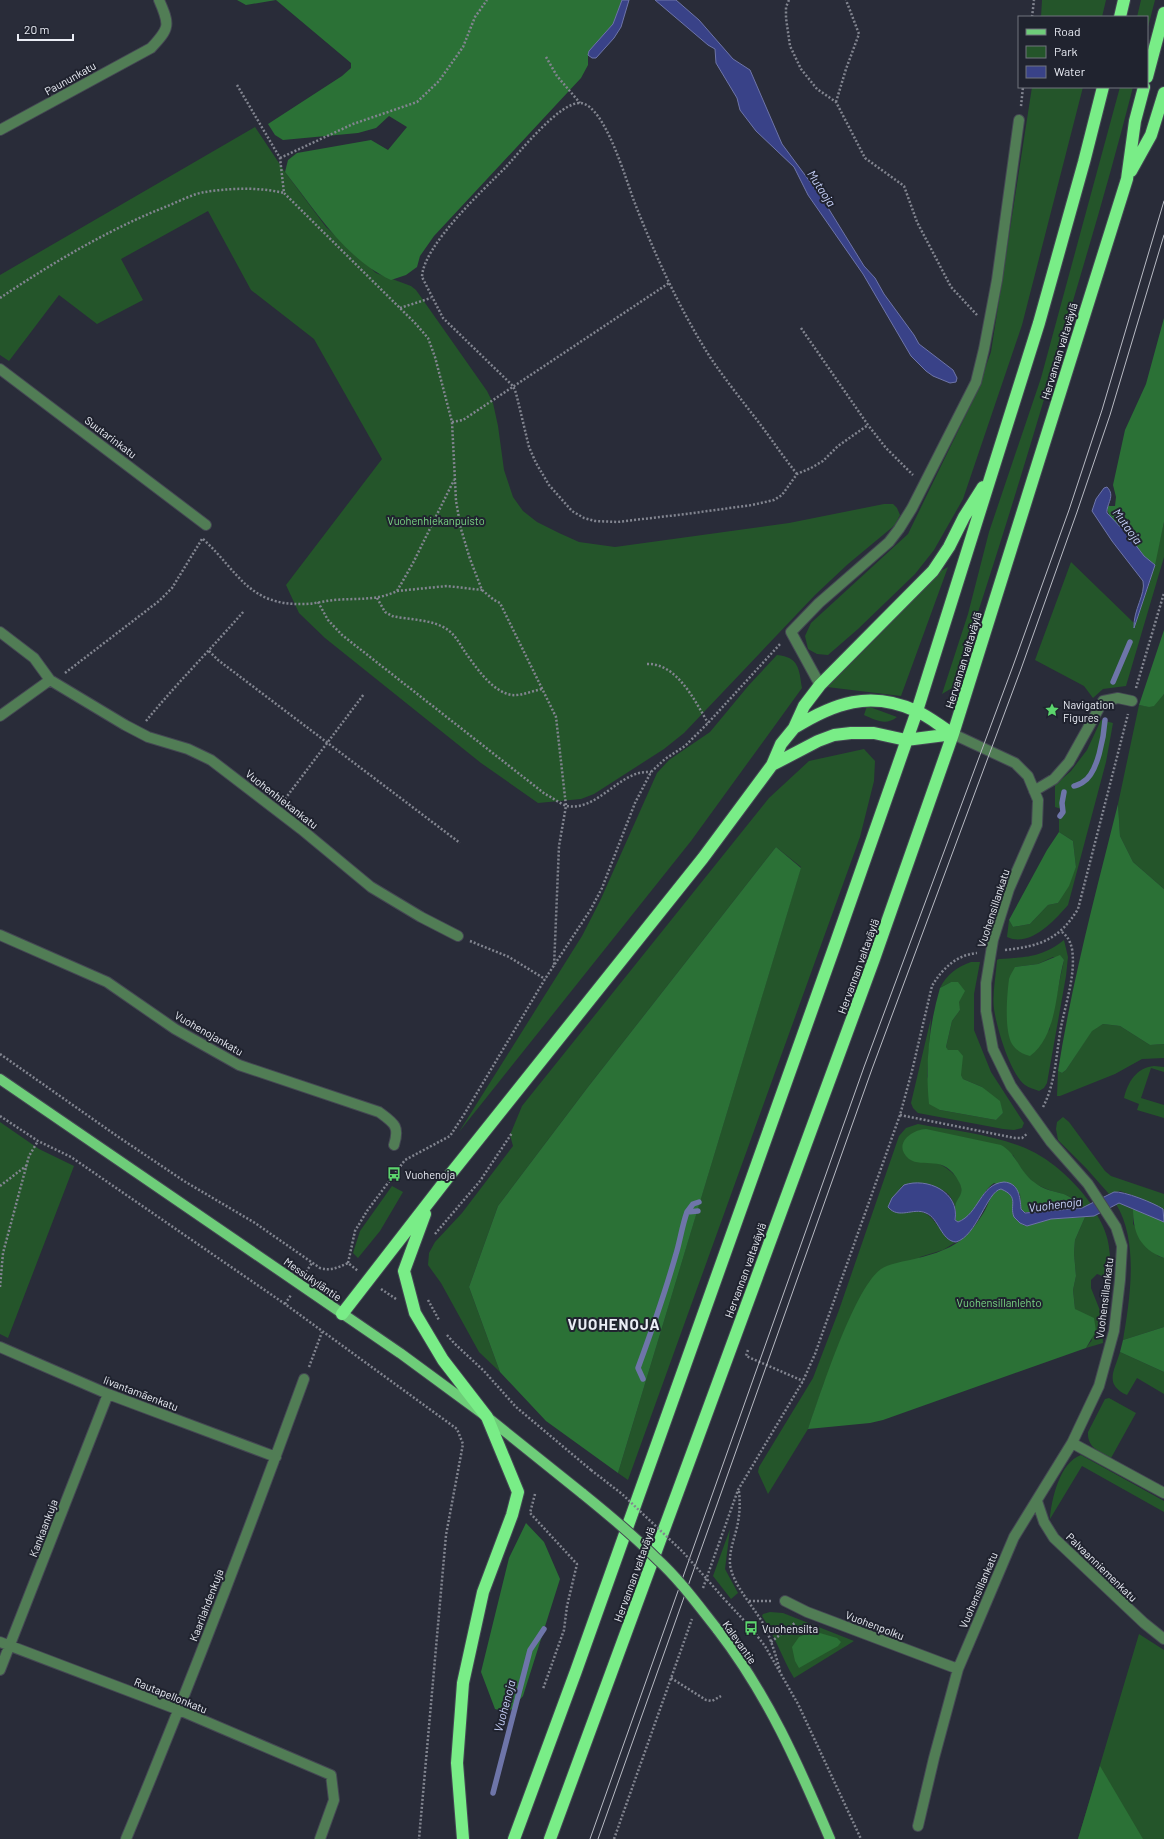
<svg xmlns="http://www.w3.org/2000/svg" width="1164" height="1839" font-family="Barlow,sans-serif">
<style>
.green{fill:#24552a;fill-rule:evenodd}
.forest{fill:#2b7136}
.water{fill:#394288;stroke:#6e75a9}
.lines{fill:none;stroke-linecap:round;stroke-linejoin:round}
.stream{stroke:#6e75a9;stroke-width:5.5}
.minor-casing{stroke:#444753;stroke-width:12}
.major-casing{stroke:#444753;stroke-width:12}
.highway-casing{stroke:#444753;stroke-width:14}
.path{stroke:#828590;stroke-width:2.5;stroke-dasharray:2 2;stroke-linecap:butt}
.minor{stroke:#517d55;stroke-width:10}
.major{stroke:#6ecd79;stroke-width:10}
.highway{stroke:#79ed87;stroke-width:12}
.tram{stroke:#b8bbc4;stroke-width:1}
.major-bridge-casing{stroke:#444753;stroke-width:12;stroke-linecap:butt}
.path-bridge{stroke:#828590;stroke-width:2.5;stroke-dasharray:2 2;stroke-linecap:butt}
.major-bridge{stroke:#6ecd79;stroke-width:10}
.labels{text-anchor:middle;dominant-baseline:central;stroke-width:4;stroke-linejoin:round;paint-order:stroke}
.street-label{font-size:11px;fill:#eaedf5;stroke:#20232f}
.park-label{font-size:11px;fill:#7bd784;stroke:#20232f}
.poi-label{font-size:11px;fill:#eaedf5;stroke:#20232f;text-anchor:start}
.water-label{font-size:12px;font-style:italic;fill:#cad4fd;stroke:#20232f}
.district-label{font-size:15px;font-weight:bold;letter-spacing:1px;fill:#eaedf5;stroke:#20232f}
</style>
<rect width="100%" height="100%" fill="#292c39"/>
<path class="green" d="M 1042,0 L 1106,0 L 1102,17 L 1041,17 Z
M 1141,0 L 1155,0 L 1147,31 L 1147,17 L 1137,17 Z
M 1032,87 L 1083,87 L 1022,325 L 963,499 L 934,550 L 915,574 L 858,629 L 828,655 L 817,654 L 808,649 L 805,636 L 811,623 L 908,534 L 975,396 L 991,352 Z
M 1120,87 L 1133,87 C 1114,162 1092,237 1070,311 C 1034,435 997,557 956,679 L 952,688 L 942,694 L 968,614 L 989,532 L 1041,378 Z
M 255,127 L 285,172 L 326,227 L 376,273 L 411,286 L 416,290 L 487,391 L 493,403 L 498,426 L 504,470 L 513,497 L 523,511 L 537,522 L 559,533 L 579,542 L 615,547 L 789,523 L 884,504 L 893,504 L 897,508 L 900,515 L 895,525 L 848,564 L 815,595 L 684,733 L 664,749 L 594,794 L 581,799 L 538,803 L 481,763 L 325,638 L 299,613 L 286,585 L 382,459 L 314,339 L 251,290 L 208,211 L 121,259 L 143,300 L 97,324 L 59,295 L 9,361 L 0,355 L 0,275 Z
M 1164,522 L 1164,557 L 1126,686 L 1103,689 L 1093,698 L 1084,686 L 1035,660 L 1071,562 L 1135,624 L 1150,582 Z
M 948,567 L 901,696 L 827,687 L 939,572 Z
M 777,655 C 799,657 799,669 802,688 L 691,841 L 459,1132 L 582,936 L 600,901 L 657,773 L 669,760 L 710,732 L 749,685 Z
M 1164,694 L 1164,889 L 1133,862 L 1120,836 L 1118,804 L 1139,705 C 1158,709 1152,703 1164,694 Z
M 867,706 L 897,717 C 886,726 875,720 864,715 Z
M 1101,720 L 1113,723 L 1106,762 L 1068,905 C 1055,920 1030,948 1007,937 L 1009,920 L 1013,927 L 1030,924 L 1048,905 L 1058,903 L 1076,867 L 1073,841 L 1059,832 L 1059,817 L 1065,810 L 1055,807 L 1055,785 L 1071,771 L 1087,750 Z
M 864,749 L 875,761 L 874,781 L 860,837 L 628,1480 L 618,1473 L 801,867 L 776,847 L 588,1087 L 498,1206 L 469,1287 L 500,1372 L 479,1352 L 441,1283 L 428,1265 L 429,1253 L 435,1242 L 462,1213 L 513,1146 L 510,1135 L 522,1106 L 769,798 L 809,761 Z
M 1064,940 L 1068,957 L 1066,976 L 1047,1083 L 1044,1088 L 1039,1091 C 1035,1089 1029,1088 1025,1085 C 1010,1073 997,1029 994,1009 C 992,994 996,976 997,960 L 999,959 C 1026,957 1041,958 1064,940 ZM 1053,957 L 1064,960 L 1049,1031 L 1015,967 L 1038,964 Z
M 971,962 L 980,962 L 974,994 L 974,1030 L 991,1072 L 1024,1123 L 1022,1128 L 1014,1130 L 1003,1129 L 918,1113 L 913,1108 L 911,1103 L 931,1018 L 927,1076 L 940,1110 L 996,1120 L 1003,1113 L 982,1087 L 963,1079 L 946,1047 L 952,1021 L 960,1010 L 951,982 L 940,988 C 947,974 957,967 971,962 Z
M 1103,1024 L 1120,1026 L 1150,1045 L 1164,1044 L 1164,1058 L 1142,1059 L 1115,1074 L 1060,1096 L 1057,1096 L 1058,1071 L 1062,1073 L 1066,1070 L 1092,1030 Z
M 1154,1066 L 1164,1067 L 1164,1072 L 1151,1068 L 1141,1098 L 1164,1105 L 1164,1118 L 1137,1110 L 1139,1104 L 1124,1098 C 1128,1082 1136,1068 1154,1066 Z
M 1063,1117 L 1069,1122 L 1105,1171 L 1111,1176 L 1164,1194 L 1164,1211 L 1140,1198 L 1120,1191 L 1109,1194 L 1086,1168 L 1058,1140 L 1056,1129 L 1057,1122 Z
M 0,1122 L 39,1149 L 74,1166 L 8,1338 L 0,1334 Z
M 918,1124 C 951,1130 988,1134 1020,1146 C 1048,1156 1074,1180 1091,1204 L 1082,1208 C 1067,1190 1061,1196 1042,1187 C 1028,1181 1020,1168 1013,1155 L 936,1162 C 947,1168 962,1177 962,1192 C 962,1197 957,1202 955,1206 C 953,1202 951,1196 947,1193 C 937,1185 912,1179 901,1187 L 903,1213 C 922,1210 926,1210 938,1226 C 942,1231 948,1236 953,1242 L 956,1242 L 943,1250 L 920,1257 L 824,1383 L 808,1429 L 768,1494 L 758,1472 L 759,1467 L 813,1378 L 839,1310 L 899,1136 L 906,1128 Z
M 392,1186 L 403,1192 L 380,1231 L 358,1258 L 353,1253 L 360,1231 Z
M 1119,1203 L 1133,1209 L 1133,1224 L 1158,1256 L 1164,1258 L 1164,1327 L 1123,1340 C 1130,1299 1139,1241 1116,1204 Z
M 1097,1215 C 1111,1238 1110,1253 1111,1280 L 1109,1283 L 1100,1275 L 1097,1274 L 1091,1280 L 1091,1288 L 1101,1313 L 1103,1343 L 1086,1348 L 1092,1340 L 1075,1309 L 1073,1290 L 1076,1276 L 1074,1253 L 1075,1240 L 1085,1217 Z
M 1120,1352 L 1164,1372 L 1164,1394 L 1137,1378 L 1127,1395 C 1104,1384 1114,1372 1120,1352 Z
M 1109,1398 L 1136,1413 L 1111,1458 C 1099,1452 1087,1447 1088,1432 L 1105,1399 Z
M 1081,1455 L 1164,1501 L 1164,1512 L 1082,1466 L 1050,1519 C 1051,1500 1060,1462 1081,1455 Z
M 730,1529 L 725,1569 L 738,1593 L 731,1599 L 713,1576 Z
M 770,1612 L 783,1613 L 854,1641 L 794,1678 C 782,1658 775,1636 762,1616 L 763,1614 Z
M 1139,1634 L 1164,1650 L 1164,1839 L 1078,1839 Z"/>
<path class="forest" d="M 237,0 L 622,0 L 613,24 L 588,53 L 588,65 L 581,78 L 434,236 L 420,256 L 417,267 L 406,275 L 391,280 C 344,258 316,211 285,172 L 288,160 L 297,153 L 371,140 L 388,150 L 407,127 L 389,116 L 376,128 L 358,133 L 283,140 L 275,135 L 268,124 L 342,76 L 351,68 L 351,63 L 276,0 L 246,5 Z
M 1164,318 L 1164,522 L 1155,565 L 1144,556 L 1128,535 L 1110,517 L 1107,509 L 1108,506 L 1115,506 L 1116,497 L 1113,485 L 1125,430 L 1146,384 Z
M 1164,630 L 1164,694 L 1154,706 L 1149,707 L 1139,705 Z
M 1118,804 L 1120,836 L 1133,862 L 1164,889 L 1164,1044 L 1150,1045 L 1120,1026 L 1103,1024 L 1092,1031 L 1066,1070 L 1062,1073 L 1058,1071 C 1072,981 1096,892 1118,804 Z
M 1059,832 L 1073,841 L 1076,867 L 1069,886 L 1058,903 L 1048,905 L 1030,924 L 1013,927 L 1009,920 L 1047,850 Z
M 776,847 L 801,868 L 618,1473 L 546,1421 L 500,1372 L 469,1287 L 498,1206 L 588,1087 Z
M 1060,955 L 1064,960 C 1055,991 1058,1035 1030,1056 C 1022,1054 1017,1051 1012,1044 C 1004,1030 1007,995 1009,979 C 1010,975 1013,971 1015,967 L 1038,964 Z
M 951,982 L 958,982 L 965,991 L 959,1002 L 960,1010 L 952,1021 L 946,1047 L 948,1050 L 958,1050 L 963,1056 L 961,1075 L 963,1079 L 982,1087 L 1000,1101 L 1003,1113 L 996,1120 L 940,1110 L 929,1104 C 925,1064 929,1026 940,988 Z
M 926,1129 L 1001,1145 C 1017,1154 1019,1171 1034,1182 C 1052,1197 1064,1186 1082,1208 L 1038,1212 L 1023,1212 L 1021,1208 L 1020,1194 L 994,1183 C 980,1192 975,1219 956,1222 C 955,1219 956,1217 956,1213 C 956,1211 955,1209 955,1207 C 956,1197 966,1195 959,1182 C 944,1153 923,1169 909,1159 C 893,1146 909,1130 926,1129 Z
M 999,1189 C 1011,1189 1015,1201 1013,1211 L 1023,1225 L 1027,1226 L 1051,1219 L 1085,1217 L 1075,1240 L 1074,1253 L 1076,1276 L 1073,1290 L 1075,1309 L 1094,1318 L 1096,1331 L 1086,1348 L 883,1420 L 870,1423 L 808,1429 C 820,1395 854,1288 881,1269 C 889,1264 900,1262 910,1260 C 927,1256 947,1251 961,1240 C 970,1233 978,1222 984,1212 C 989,1204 990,1194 999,1189 Z
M 1133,1209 L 1154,1217 L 1164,1222 L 1164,1258 C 1140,1249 1133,1233 1133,1209 Z
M 1164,1327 L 1164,1372 L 1120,1352 L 1123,1340 Z
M 526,1523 L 544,1542 L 560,1579 L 523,1696 L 508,1713 L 495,1709 L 481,1672 L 509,1558 Z
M 813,1631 L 837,1638 L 841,1642 L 838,1646 L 799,1668 L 795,1661 L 792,1647 L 799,1637 Z
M 1100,1766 L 1143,1839 L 1078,1839 Z"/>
<path class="water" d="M 622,0 L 629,0 L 621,27 L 614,38 L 596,58 L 592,58 L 588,55 L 589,51 L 613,24 Z
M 655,0 L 676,0 L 699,20 L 733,59 L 750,70 L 782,144 L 822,198 L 864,266 L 875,278 L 884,294 L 914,335 L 919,344 L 953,370 L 957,378 L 956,382 L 950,383 L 933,376 L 926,371 L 911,356 L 863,274 L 808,195 L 794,167 L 756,131 L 740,110 L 737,98 L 716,63 L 715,49 L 708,45 Z
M 1107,487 C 1116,496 1106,504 1107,513 L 1128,535 L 1144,556 L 1155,565 L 1134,628 C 1133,610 1146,594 1143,581 L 1112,541 L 1092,511 L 1096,499 L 1104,488 Z
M 1004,1182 C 1019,1183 1020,1197 1021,1209 L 1025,1213 L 1082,1208 L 1114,1192 C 1124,1191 1154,1203 1163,1209 L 1164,1222 L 1119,1203 L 1094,1216 L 1051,1219 L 1027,1226 L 1020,1223 L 1014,1217 C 1009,1205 1020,1197 1001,1189 C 987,1191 977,1236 956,1242 C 941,1241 939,1218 926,1213 C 913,1207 899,1220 888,1207 L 892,1198 L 904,1185 C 927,1177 960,1192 955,1220 L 958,1222 C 979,1214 980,1184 1004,1182 Z"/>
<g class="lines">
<path class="stream" d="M 1113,682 L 1130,642
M 1074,786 C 1077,785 1081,784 1083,782 C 1098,774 1104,735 1105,720
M 1060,816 L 1063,812 L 1062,803 L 1064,792
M 687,1212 L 693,1204 L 699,1202
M 643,1379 L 638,1368 C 652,1330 665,1293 676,1254 C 680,1241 682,1226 687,1212 L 698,1211
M 493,1793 L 530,1650 L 544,1629"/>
<defs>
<path id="minor" d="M 0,130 L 151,48 C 170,28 170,25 159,0
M 0,369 L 206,525
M 0,632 L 34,658 L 50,680
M 820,685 L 791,632 L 819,603 L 889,542 L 899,529 L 912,508 L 976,382 L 984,349 L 997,280 L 1019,120
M 0,716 L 50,680 L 125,725 L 148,737 L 188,749 L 211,760 L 301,829 L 371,887 L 421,917 L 458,936
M 1034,791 L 1054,779 L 1069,762 L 1103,701 L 1118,698 L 1132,701
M 0,935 L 107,982 L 175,1029 L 239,1065 L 379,1112 C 394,1123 400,1126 394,1145
M 0,1347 L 108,1394 L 276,1457
M 1072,1443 L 1164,1493
M 1037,1501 L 1044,1522 L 1054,1538 L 1144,1623 L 1164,1639
M 785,1601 L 807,1612 L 958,1669
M 0,1642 L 179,1710 L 331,1775 L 334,1800 L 320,1839
M 0,1670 L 108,1394
M 918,1826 L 934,1758 L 958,1669 L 1014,1537 L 1072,1443 L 1099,1386 L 1114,1331 L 1120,1280 L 1122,1246 L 1116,1227 L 1088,1184 L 1051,1142 L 1011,1086 L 993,1049 L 986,1011 L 986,983 L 993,940 L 1009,889 L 1037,825 L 1038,800 L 1028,776 L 1015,763 L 953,734
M 126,1839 C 189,1687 248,1533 304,1379"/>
<path id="major" d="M 0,1079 L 400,1353 L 487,1417 L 583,1494
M 717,1629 C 768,1695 798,1764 830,1839"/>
<path id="highway" d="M 1120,17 L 1124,0
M 1147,77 L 1164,13
M 1131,171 L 1151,135 L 1164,93
M 794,728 C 834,703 870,690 916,711 C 929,716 941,727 953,734
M 772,765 L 818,741 L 834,735 L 851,733 L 874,733 L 906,740 L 953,734
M 425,1214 L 404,1271 L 415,1313 L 443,1360 L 487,1417 L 518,1492 L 512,1515 L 483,1592 L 463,1683 L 457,1763 L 463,1839
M 342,1314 L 449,1176 L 703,858 L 772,765 L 781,744 L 794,728 L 804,706 L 820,685 L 933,571 L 949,547 L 964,517 L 983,487
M 514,1839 L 576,1671 L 835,945 L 917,711 L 1039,323 L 1084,162 L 1103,87
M 550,1839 L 874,959 L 953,734 L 1127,179 L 1135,121 L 1144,87"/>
</defs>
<use href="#minor" class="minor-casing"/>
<use href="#major" class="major-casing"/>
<use href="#highway" class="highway-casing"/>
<path class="path" d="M 789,0 L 786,7 L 786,18 L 790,46 L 801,69 L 817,89 L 836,102 L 865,158 L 904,186 L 917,222 L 951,287 L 977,315
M 1032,17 L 1034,0
M 546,57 L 557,76 L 580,103
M 237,85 L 280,158 L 284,193 L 415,323 L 428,338 L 435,357 L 452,422 L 456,501 L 461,529 L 470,559 L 482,590 L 494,600 L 500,603 L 556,717 L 566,806 L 559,846 L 554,967
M 836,102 L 846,69 L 859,34 L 846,0
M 1021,106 L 1023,87
M 280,158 L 353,124 L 417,102 L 439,81 L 463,47 L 475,17 L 487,0
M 0,298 C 52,263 108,230 165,207 C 178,202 192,194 205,192 C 231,188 259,187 284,193
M 400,308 L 431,298
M 801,328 L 868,425 L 886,448 L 913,475
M 452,422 L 463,420 L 669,283
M 797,474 C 785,459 774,443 763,428 C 745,404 726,381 710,357 C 679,308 655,255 634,201 C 626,180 605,106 581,103 C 560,101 519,153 505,168 C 483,190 423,246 422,277 L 443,318 L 513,386 L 516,393 L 529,447 L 536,463 L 549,485 L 572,511 L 584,518 L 595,521 L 617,522 L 686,514 L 752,505 L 774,500 L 782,495 L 797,474 L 811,468 L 823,461 L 838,446 L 868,425
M 203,539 C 238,571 248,606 304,604 C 314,604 324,601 334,600 C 356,598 377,601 397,591 L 413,563 L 454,480
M 397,591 L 447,586 L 482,590
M 377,598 L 385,612 L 392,616 C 409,620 433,619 448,630 C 455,635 460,644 465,652 C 476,667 492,692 512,695 C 521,696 532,691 542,689
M 318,602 L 328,620 L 342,635 L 545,794 C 552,797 560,804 567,806 C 594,811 615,779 639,773 C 643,772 647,772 651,772
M 209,651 L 218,660 L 460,843
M 647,664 C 677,663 695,701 708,723
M 65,673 L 159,601 L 172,588 L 202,539
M 1136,688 L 1164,593
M 146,721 C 177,683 212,648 244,611
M 285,799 L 364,694
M 470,941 L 509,957 L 545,979
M 1005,950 C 1040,946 1059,940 1078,909 L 1128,714
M 0,1054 L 117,1136 L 184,1181 L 255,1223 L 320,1268 C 331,1271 337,1268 348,1263 L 358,1271
M 1043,1107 C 1056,1082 1056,1054 1061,1027 C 1066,1002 1076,974 1072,949 C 1070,940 1067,936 1061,931
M 900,1115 L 1015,1138 L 1022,1138 L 1028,1133
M 0,1116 L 38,1141 L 71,1157 L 285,1304 L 457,1429 L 463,1444 L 446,1535 L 419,1839
M 0,1186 L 26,1166
M 435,1234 L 480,1181 L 512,1133
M 348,1263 L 355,1231 L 367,1211 L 405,1160 L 450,1136 L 465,1113 L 545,979 L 591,909 L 602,888 L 635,803 L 651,772 L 665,759 L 685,746 L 708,723 L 781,643
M 306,1272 L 312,1263
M 0,1287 L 3,1253 L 29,1156 L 38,1141
M 381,1289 L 396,1299
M 428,1300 L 439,1320
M 285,1304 L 291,1295
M 447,1335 L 454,1343 L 484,1371 L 516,1407 L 591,1470
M 748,1350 L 746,1356 L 803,1381
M 309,1367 L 322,1332
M 739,1491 C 740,1502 740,1511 738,1522 C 736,1535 729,1549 730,1564 C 732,1584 754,1607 764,1625 C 771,1640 776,1655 780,1671
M 535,1494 L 530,1513 L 577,1564 L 567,1606 L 564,1630 L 543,1689
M 703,1588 L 738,1490 L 803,1381 L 815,1354 L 900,1115 L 912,1071 L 932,986 C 942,969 956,955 977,953
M 726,1601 L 751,1628 L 765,1646 L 798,1704 L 861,1839
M 749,1601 L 771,1601
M 771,1642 L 796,1622
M 671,1678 L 706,1700 L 712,1701 L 721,1696
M 614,1839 L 692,1619"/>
<use href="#minor" class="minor"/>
<use href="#major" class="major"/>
<use href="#highway" class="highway"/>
<path class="tram" d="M 590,1839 L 864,1067 L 1013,666 L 1069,510 L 1102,410 L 1164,201
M 598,1839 L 872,1069 L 1021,669 L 1077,512 L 1110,415 L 1164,235"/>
<defs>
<path id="major-bridge" d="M 583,1494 C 609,1515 634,1536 657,1559 C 680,1580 698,1605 717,1629"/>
</defs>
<use href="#major-bridge" class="major-bridge-casing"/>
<path class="path-bridge" d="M 591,1470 L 622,1494 L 683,1552 L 726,1601"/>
<use href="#major-bridge" class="major-bridge"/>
</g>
<defs>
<symbol id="sight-bare" viewBox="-9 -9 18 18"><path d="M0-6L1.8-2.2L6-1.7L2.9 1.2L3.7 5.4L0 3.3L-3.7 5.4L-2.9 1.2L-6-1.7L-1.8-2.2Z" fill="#5cd56d" stroke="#20232f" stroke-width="2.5" paint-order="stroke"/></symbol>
<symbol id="bus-bare" viewBox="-9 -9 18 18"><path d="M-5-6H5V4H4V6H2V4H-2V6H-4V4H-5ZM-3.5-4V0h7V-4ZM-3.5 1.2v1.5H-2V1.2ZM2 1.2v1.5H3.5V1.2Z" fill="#5cd56d" stroke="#20232f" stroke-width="2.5" paint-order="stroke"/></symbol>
</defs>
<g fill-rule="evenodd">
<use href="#sight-bare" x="1042" y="700" width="20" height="20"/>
<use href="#bus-bare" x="384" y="1164" width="20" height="20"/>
<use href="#bus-bare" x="741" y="1618" width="20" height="20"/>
</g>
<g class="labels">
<g class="street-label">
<text transform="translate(70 78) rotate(-29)">Paununkatu</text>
<text transform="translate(1059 351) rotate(-73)">Hervannan valtaväylä</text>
<text transform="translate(111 437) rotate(37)">Suutarinkatu</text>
<text transform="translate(963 660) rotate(-73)">Hervannan valtaväylä</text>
<text transform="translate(282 799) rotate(38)">Vuohenhiekankatu</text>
<text transform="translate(993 908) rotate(-72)">Vuohensillankatu</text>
<text transform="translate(858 966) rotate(-70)">Hervannan valtaväylä</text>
<text transform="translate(209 1033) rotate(30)">Vuohenojankatu</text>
<text transform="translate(745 1270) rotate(-70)">Hervannan valtaväylä</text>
<text transform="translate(313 1279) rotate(35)">Messukyläntie</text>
<text transform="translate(1104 1298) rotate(-83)">Vuohensillankatu</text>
<text transform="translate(141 1393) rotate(21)">Iivantamäenkatu</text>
<text transform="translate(43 1528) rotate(-69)">Kankaankuja</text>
<text transform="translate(1102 1567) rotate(44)">Palvaanniemenkatu</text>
<text transform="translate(634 1574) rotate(-70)">Hervannan valtaväylä</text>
<text transform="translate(978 1590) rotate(-67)">Vuohensillankatu</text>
<text transform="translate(206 1605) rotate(-69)">Kaarilahdenkuja</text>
<text transform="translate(875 1625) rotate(21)">Vuohenpolku</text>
<text transform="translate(740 1642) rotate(55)">Kalevantie</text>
<text transform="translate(171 1695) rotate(22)">Rautapellonkatu</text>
</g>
<g class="park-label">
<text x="436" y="520">Vuohenhiekanpuisto</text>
<text x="999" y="1302">Vuohensillanlehto</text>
</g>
<g class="poi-label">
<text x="1063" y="704">Navigation<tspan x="1063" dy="13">Figures</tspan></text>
<text x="405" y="1174">Vuohenoja</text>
<text x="762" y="1628">Vuohensilta</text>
</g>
<g class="water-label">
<text transform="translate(822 188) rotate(57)">Mutaoja</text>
<text transform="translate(1128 526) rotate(54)">Mutaoja</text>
<text transform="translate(1055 1204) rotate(-7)">Vuohenoja</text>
<text transform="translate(504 1706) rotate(-75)">Vuohenoja</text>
</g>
<g class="district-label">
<text x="614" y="1324">VUOHENOJA</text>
</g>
</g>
<rect x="1018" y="16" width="130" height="72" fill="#20232f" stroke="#71747e"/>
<rect x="1026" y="29" width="20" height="6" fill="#6ecd79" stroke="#71747e"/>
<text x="1054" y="36" font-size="12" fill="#eaedf5">Road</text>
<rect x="1026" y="46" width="20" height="12" fill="#24552a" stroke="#71747e"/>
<text x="1054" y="56" font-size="12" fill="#eaedf5">Park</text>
<rect x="1026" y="66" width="20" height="12" fill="#394288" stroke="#71747e"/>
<text x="1054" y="76" font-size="12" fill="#eaedf5">Water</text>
<path d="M18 34v6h55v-6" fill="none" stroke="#eaedf5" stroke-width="2"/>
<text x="24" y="34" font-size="12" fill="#eaedf5" stroke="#20232f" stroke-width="3" paint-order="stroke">20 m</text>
</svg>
